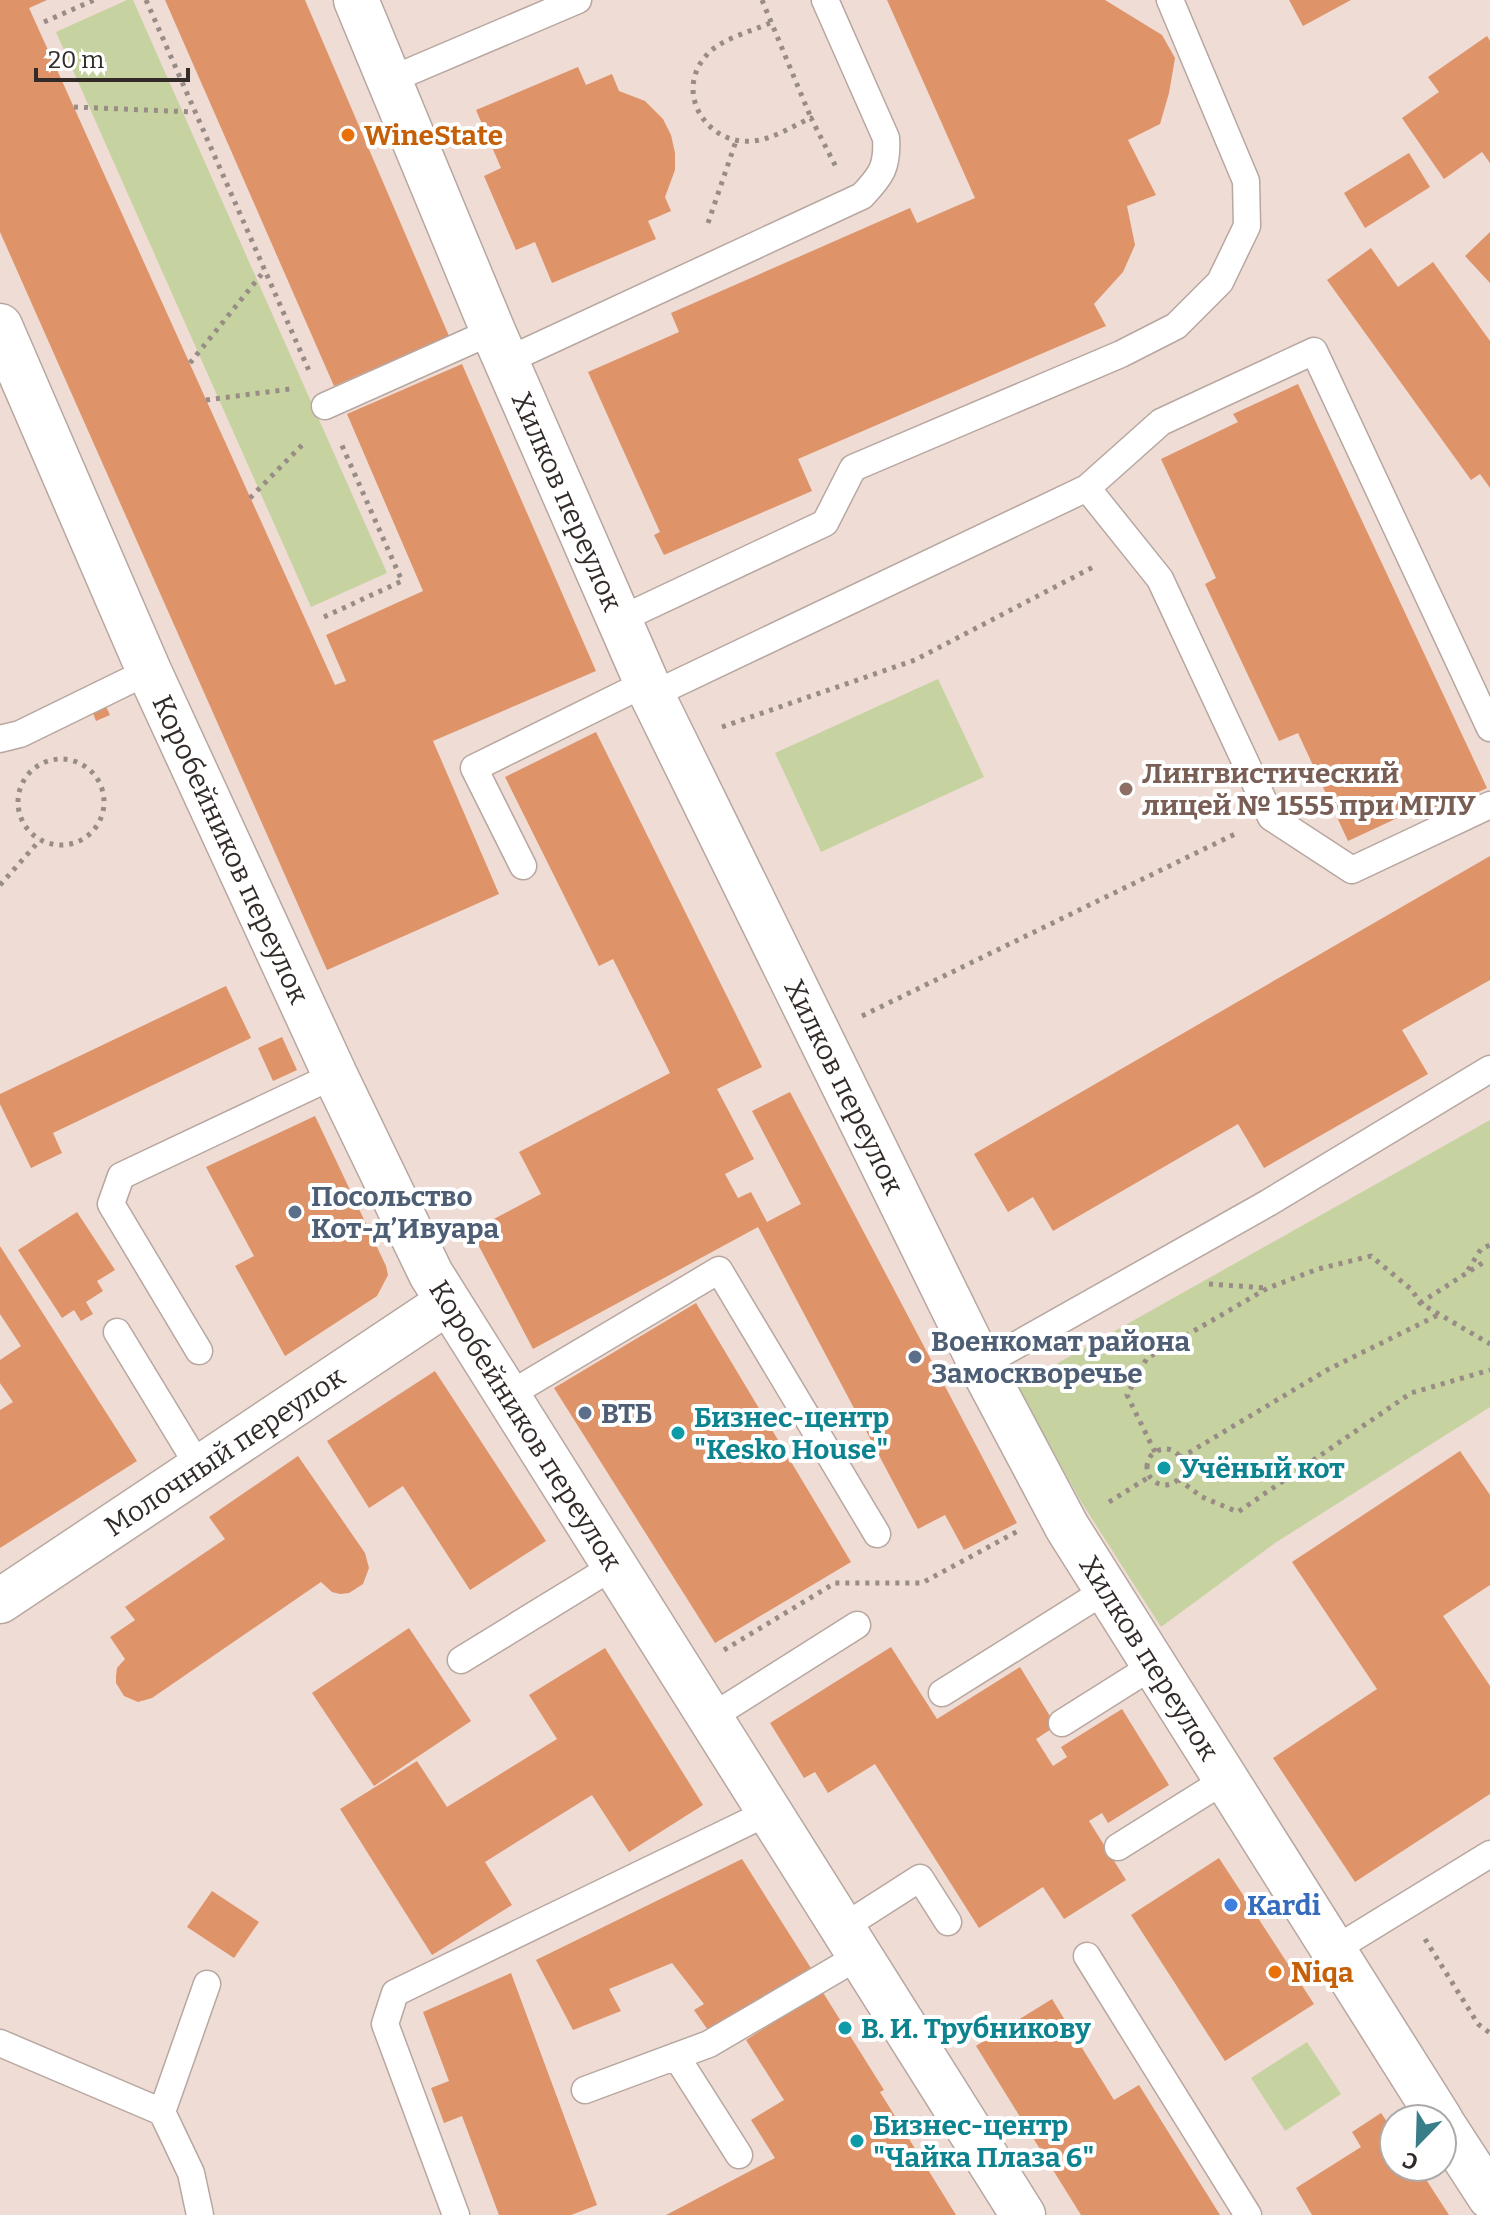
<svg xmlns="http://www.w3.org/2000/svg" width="1490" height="2215" font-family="Bitter,serif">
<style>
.green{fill:#c6d3a0}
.building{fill:#df9369}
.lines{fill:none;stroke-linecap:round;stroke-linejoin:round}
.lane-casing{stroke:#b8a7a0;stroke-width:29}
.street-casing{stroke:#b8a7a0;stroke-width:47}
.path{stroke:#998c87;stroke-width:5;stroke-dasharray:4 6;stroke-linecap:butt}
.lane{stroke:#fff;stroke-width:26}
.street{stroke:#fff;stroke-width:44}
.food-dot{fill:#e8710a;stroke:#fff;stroke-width:3}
.education-dot{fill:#8d6e63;stroke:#fff;stroke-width:3}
.service-dot{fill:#5c6f8a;stroke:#fff;stroke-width:3}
.culture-dot{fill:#0f9aa8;stroke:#fff;stroke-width:3}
.shop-dot{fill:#3f7fe0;stroke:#fff;stroke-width:3}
.labels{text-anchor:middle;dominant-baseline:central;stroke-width:8;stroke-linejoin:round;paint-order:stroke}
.food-label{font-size:28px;font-weight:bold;fill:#c56008;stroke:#fff;text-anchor:start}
.street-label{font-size:28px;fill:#322b28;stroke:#fff}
.education-label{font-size:28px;font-weight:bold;fill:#785e54;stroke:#fff;text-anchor:start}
.service-label{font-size:28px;font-weight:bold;fill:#4e5e75;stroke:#fff;text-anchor:start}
.culture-label{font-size:28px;font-weight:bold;fill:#0d838f;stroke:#fff;text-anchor:start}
.shop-label{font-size:28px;font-weight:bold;fill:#366cbe;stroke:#fff;text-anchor:start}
</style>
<rect width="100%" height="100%" fill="#eedcd5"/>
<path class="green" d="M 127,0 L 133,0 L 387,573 L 311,607 L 56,32 Z
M 938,679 L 984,777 L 821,852 L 775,753 Z
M 1490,1120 L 1490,1407 L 1275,1543 L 1161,1627 L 1080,1500 L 1017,1386 Z
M 1307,2042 L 1341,2094 L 1285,2131 L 1251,2078 Z"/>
<path class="building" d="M 0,0 L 47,0 L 29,8 L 335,685 L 346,681 L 326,635 L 423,591 L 347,414 L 462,364 L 596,671 L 433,741 L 499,894 L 327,970 L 0,232 Z
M 165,0 L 305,0 L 449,336 L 334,386 Z
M 887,0 L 1105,0 L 1162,35 L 1175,58 L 1169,93 L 1160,124 L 1128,140 L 1156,195 L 1127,206 L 1135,245 L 1123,272 L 1094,304 L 1106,326 L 798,459 L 812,491 L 664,555 L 654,535 L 660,532 L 588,372 L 679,332 L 671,313 L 910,208 L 917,223 L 975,198 Z
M 1289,0 L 1351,0 L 1303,26 Z
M 1487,36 L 1490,41 L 1490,163 L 1482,152 L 1444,179 L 1402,118 L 1439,92 L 1428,77 Z
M 578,67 L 586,85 L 612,74 L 619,91 L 645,101 L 663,119 L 671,135 L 675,153 L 675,170 L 665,197 L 671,211 L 648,221 L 656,239 L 552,283 L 535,242 L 516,250 L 484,176 L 501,168 L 476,110 Z
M 1409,153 L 1430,187 L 1365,228 L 1344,193 Z
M 1490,232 L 1490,283 L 1465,256 Z
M 1371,248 L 1398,287 L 1433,262 L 1490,341 L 1490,488 L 1480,474 L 1471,480 L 1327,280 Z
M 1298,384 L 1487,788 L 1425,817 L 1421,807 L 1348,841 L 1298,733 L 1279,741 L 1205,584 L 1216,578 L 1161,459 L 1238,422 L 1233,414 Z
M 104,702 L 110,715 L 96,721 L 91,708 Z
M 596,732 L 762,1067 L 717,1089 L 754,1159 L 725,1174 L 738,1198 L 751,1192 L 767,1222 L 801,1204 L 752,1111 L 790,1092 L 1017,1523 L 964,1550 L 945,1515 L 918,1529 L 758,1227 L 533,1349 L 471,1231 L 541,1194 L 519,1152 L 670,1073 L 613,959 L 599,966 L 505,777 Z
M 1490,856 L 1490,980 L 1402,1030 L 1428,1074 L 1264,1168 L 1238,1124 L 1053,1231 L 1033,1197 L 1008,1212 L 974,1154 Z
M 226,986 L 251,1038 L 53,1133 L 62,1153 L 31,1168 L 0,1104 L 0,1094 Z
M 282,1037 L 297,1070 L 273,1081 L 258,1048 Z
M 315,1116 L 386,1266 L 388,1275 L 377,1296 L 285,1356 L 235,1266 L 254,1256 L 206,1167 Z
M 77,1212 L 115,1270 L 97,1281 L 103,1291 L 86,1302 L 93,1314 L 81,1321 L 74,1310 L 62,1318 L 18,1250 Z
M 0,1246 L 137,1461 L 0,1548 L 0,1410 L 13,1402 L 0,1383 L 0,1360 L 21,1346 L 0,1314 Z
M 696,1303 L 851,1562 L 715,1643 L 554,1388 Z
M 435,1371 L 546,1541 L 470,1590 L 403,1486 L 369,1508 L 327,1441 Z
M 1460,1451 L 1490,1495 L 1490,1585 L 1443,1616 L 1490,1686 L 1490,1794 L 1355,1882 L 1273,1758 L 1377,1689 L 1292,1562 Z
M 298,1456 L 365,1553 L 369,1568 L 363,1584 L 349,1593 L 340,1594 L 332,1592 L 321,1582 L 152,1698 L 138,1702 L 124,1696 L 116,1683 L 116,1676 L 117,1668 L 125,1659 L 110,1637 L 135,1620 L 125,1607 L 225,1539 L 209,1517 Z
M 409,1628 L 471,1721 L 374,1786 L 312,1693 Z
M 891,1647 L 937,1719 L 1020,1667 L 1056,1726 L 1036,1739 L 1053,1766 L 1067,1757 L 1061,1747 L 1122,1709 L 1169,1785 L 1108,1823 L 1102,1813 L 1089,1821 L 1126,1880 L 1064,1919 L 1043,1887 L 979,1928 L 875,1764 L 828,1793 L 815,1772 L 804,1778 L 770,1723 Z
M 605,1648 L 703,1805 L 629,1852 L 592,1795 L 485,1862 L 512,1905 L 432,1955 L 340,1809 L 417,1761 L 447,1807 L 557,1739 L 529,1695 Z
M 1219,1858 L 1314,2004 L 1225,2061 L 1131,1915 Z
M 742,1859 L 814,1973 L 710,2033 L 694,2010 L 704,2004 L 672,1963 L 609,1989 L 621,2011 L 573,2030 L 536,1960 Z
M 212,1891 L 259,1922 L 234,1958 L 187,1927 Z
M 511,1973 L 597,2205 L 571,2215 L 499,2215 L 462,2116 L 444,2123 L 431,2088 L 449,2081 L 423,2012 Z
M 822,1991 L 884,2090 L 880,2092 L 956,2215 L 666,2215 L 775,2158 L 751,2120 L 784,2100 L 746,2040 Z
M 1052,1999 L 1114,2100 L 1139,2085 L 1220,2215 L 1081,2215 L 976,2046 Z
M 1381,2113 L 1394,2132 L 1394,2167 L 1418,2167 L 1449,2215 L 1312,2215 L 1296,2188 L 1361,2147 L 1352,2132 Z"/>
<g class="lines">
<defs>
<path id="lane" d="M 390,80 L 578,0
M 508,360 L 862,196 C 881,176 888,167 886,138 L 825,0
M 325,406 L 493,331
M 1087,488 L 1160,579 L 1271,817 L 1352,870 L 1490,805
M 619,620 L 825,523 L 853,468 L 1121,354 L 1176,326 L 1220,282 L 1247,226 L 1246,181 L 1170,0
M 652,695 L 1087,488 L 1161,422 L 1314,351 L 1490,728
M 0,739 L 20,734 L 149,671
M 523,866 L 474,768 L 646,683
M 117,1332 L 199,1467
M 199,1351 L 111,1204 L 121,1176 L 335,1075
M 981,1365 L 1268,1203 L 1490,1069
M 507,1396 L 719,1270 L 877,1534
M 461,1660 L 614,1566
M 942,1693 L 1106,1590
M 710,1718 L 857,1625
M 1062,1723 L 1154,1665
M 1118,1847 L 1225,1780
M 842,1928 L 920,1878 L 948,1922
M 1332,1951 L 1490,1854
M 1087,1956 L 1248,2215
M 0,2043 L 162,2112 L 207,1984
M 676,2056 L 739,2155
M 585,2090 L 709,2044 L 859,1956
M 162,2112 L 191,2173 L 200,2215
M 456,2215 L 385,2024 L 395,1993 L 769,1812"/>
<g id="street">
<path id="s1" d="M 356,0 L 493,331 L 652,695 L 981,1365 L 1067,1527 L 1440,2119"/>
<path id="s2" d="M 0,326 L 149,671 L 335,1075 L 431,1274 L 1023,2215"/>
<path id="s3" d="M 0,1601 L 448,1302"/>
<path d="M 1442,2123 L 1490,2197"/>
</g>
</defs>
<use href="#lane" class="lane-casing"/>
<use href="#street" class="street-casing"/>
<path class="path" d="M 146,0 L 310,373
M 762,0 L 811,118
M 44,22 L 94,0
M 770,23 C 750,32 719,39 705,57 C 674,94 708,146 753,141 C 773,139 793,126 811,118 L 836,167
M 74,107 L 195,112
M 708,223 L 736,141
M 190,363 L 265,270
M 206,400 L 290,389
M 250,498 L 306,441
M 324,617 L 402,581 L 340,441
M 722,727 L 915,660 L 1097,565
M18 802a43 43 0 1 1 86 0a43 43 0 1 1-86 0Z
M 0,885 L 40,840
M 862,1016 L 1237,833
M 1468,1270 L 1481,1249 L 1490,1245
M 1209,1284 L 1267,1288
M 1420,1303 L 1487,1260
M1147 1467a18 18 0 1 1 36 0a18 18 0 1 1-36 0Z
M 1155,1452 L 1127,1395 L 1147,1358 L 1268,1288 L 1318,1269 L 1371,1256 L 1412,1290 L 1420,1303 L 1490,1344
M 1180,1458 L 1327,1370 L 1438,1315
M 1178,1479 L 1202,1497 L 1238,1512 L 1411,1393 L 1490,1370
M 1109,1502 L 1149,1477
M 724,1650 L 835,1583 L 922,1583 L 1018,1531
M 1425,1939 L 1478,2024 L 1490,2033"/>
<use href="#lane" class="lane"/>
<use href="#street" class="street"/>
</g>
<g class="food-dot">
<circle cx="348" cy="135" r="8"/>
<circle cx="1275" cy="1972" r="8"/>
</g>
<circle class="education-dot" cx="1126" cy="789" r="8"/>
<g class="service-dot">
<circle cx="295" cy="1212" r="8"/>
<circle cx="915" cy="1357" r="8"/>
<circle cx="585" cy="1413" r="8"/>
</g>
<g class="culture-dot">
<circle cx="678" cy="1433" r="8"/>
<circle cx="1164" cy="1468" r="8"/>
<circle cx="845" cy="2028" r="8"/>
<circle cx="857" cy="2141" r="8"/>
</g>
<circle class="shop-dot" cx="1231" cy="1905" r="8"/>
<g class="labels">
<g class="food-label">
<text x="364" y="135">WineState</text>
<text x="1291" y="1972">Niqa</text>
</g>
<g class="street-label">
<text stroke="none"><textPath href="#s1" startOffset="544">Хилков переулок</textPath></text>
<text stroke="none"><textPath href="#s2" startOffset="572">Коробейников переулок</textPath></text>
<text stroke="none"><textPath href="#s1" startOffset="1192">Хилков переулок</textPath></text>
<text stroke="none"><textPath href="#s2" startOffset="1220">Коробейников переулок</textPath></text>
<text stroke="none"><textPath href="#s3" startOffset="270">Молочный переулок</textPath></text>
<text stroke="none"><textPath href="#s1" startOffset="1840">Хилков переулок</textPath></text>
</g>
<g class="education-label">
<text x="1142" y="773">Лингвистический<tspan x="1142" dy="32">лицей № 1555 при МГЛУ</tspan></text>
</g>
<g class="service-label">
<text x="311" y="1196">Посольство<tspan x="311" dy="32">Кот-д’Ивуара</tspan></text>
<text x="931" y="1341">Военкомат района<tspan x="931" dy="32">Замоскворечье</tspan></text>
<text x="601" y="1413">ВТБ</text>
</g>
<g class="culture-label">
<text x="694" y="1417">Бизнес-центр<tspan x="694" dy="32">"Kesko House"</tspan></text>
<text x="1180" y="1468">Учёный кот</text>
<text x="861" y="2028">В. И. Трубникову</text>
<text x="873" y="2125">Бизнес-центр<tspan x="873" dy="32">"Чайка Плаза 6"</tspan></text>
</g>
<g class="shop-label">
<text x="1247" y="1905">Kardi</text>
</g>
</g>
<g transform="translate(1418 2143) rotate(203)"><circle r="38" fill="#ffffff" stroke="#adaaa9" stroke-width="2"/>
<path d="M0-6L14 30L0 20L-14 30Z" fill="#377e89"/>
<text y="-12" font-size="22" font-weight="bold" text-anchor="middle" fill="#322b28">С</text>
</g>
<path d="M36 68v12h152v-12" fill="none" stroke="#322b28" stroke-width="4"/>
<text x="48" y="68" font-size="24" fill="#322b28" stroke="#ffffff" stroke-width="6" paint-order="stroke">20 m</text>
</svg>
